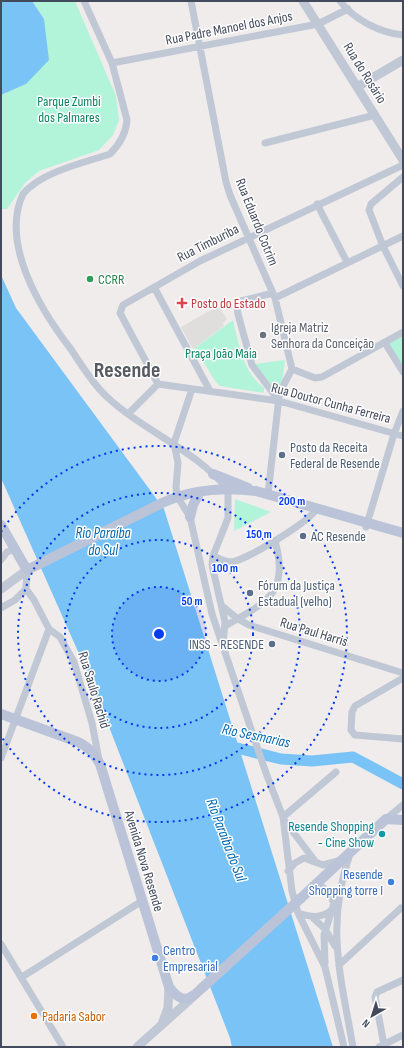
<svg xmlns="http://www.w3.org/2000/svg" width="404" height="1048" font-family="'Sofia Sans Condensed',sans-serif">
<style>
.education{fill:#e0dddd}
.green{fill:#b2f4d9}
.water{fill:#7ac3f6}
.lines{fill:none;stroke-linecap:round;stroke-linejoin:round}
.river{stroke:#7ac3f6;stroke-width:11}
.minor{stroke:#c0c7d5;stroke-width:7}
.tertiary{stroke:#c0c7d5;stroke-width:9}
.secondary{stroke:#bbc3d8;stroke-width:10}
.secondary-bridge{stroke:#bbc3d8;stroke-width:10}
.ring{fill:none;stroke:#033bf1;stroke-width:2;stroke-dasharray:2 4}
.leisure-dot{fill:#2e9e5b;stroke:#fff;stroke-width:1.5}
.health-dot{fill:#e0444e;stroke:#fff;stroke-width:1.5}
.worship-dot{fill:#6b7280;stroke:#fff;stroke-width:1.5}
.service-dot{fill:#5c6f8a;stroke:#fff;stroke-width:1.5}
.culture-dot{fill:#0f9aa8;stroke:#fff;stroke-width:1.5}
.shop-dot{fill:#3f7fe0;stroke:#fff;stroke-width:1.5}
.food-dot{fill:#e8710a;stroke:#fff;stroke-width:1.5}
.labels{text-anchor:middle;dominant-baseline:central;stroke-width:3;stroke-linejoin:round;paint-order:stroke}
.street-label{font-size:14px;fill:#424a5b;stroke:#fff}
.park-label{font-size:14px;fill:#0b8460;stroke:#fff}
.leisure-label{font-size:14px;fill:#27864d;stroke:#fff;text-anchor:start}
.health-label{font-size:14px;fill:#be3a42;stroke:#fff;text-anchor:start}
.worship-label{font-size:14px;fill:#5b616d;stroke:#fff;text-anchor:start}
.service-label{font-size:14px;fill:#4e5e75;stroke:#fff;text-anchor:start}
.culture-label{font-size:14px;fill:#0d838f;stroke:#fff;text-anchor:end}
.shop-label{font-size:14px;fill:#366cbe;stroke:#fff;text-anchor:end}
.food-label{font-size:14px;fill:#c56008;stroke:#fff;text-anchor:start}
.water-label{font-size:15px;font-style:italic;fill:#0068b0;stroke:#fff}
.town-label{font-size:22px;font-weight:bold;fill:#585a62;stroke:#fff}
.centre{fill:#033bf1;stroke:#fff;stroke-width:2}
.ring-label{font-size:12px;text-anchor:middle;font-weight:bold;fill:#033bf1;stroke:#fff;stroke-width:3;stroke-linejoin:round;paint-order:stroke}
</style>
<rect width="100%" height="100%" fill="#efeceb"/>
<path class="education" d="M 218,306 L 227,319 L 223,323 L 224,326 L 193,349 L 181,327 Z"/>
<path class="green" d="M 32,1 L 75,1 L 116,96 L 119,120 L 113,135 L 99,150 L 39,171 L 25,183 L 7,209 L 1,209 L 1,95 L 26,84 L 44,19 Z
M 233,320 C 239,345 243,372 264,388 L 264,393 L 220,386 L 215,381 L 195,348 Z
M 403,336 L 403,368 L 388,344 Z
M 285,360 L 282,383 L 279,386 L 273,387 L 255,364 Z
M 235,499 L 271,512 L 234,531 Z"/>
<path class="water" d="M 1,1 L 32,1 L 44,19 L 49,60 L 26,84 L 1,95 Z
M 1,275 L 16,308 L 164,509 L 333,1047 L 232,1047 L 230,1038 L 92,683 L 1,478 Z"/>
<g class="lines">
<path class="river" d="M 225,745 L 281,759 L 312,761 L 353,757 L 403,784"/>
<path class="minor" d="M 84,1 L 112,63 L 127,120 C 126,134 120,144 110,154 C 83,163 41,172 23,194 C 0,243 40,309 70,348 C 81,364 92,383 106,396 C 144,432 195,449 228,490 L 228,518 L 213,556 L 212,565 L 225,622 L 223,646
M 191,1 L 226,182 L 230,195 L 275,298 L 292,369 L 282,388 L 279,397 L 268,494
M 340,1 C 354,20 381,33 403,35
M 112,63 L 318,24 L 348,9
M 265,143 L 375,115
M 403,177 L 371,204 L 369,210 L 383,246 L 403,286
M 317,204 L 347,262
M 154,287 L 210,391
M 273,293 L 241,301 L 237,307 L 238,314 L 252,365 L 279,401
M 275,298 L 403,236
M 385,343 L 403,372
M 292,369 L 315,378 L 322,377 L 403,332
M 158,384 L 120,313 L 123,305 L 200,261 L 403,165
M 158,384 L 279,401 L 403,436
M 128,414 L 158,384
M 174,443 L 178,463 L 176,487 L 177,496 L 190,517 L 212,614 L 266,773 L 283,817 L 292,891 L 298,913 L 325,967 L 344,1047
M 174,443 L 192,389
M 366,527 L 394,434 L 403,411
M 213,556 C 218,558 225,562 231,562 C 245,561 311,521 317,508
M 1,560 L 7,552 L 15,549
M 26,589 L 34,600 L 49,629 L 60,637 L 74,662 L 92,723 L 99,760
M 222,606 L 238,619 L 249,625 L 403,673
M 1,608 L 15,600 L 26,589 L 27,570
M 225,626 C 266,602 290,594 275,541
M 403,678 L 355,706 L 352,712 L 351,730 L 355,735 L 403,739
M 1,758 L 49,629
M 283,817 L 336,772
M 386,819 L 403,805
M 284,820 L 315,861
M 350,854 C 325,924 341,978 353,1047
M 288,871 L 295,863 L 304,858 L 323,865 L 338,861
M 318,883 L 329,893 L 334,903 L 324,935 L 325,963
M 298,913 C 311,917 320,919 332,910
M 312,917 L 325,929 L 335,946
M 1,944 L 63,1047
M 339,965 L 401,908
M 22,977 L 142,901
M 384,1045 L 375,997 L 377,992 L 403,980
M 379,1047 L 403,1035"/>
<path class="tertiary" d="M 303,1 L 403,160
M 357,87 L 403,60
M 1,589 L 27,570
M 162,1024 L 168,1008 L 169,987
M 137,1047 L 194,996"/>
<path class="secondary" d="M 213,474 L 248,488
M 190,517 L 193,505 L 200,492
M 1,525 L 27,570 L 162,503 C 191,490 224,487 256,491 L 403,533
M 1,714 L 78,742 C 89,747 94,754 100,764 L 169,987 C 181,1003 188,1002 202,988
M 300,899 L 386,819 L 403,820"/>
<path class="secondary-bridge" d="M 202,988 L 300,899"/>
</g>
<circle cx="159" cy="634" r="47" fill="#033bf1" fill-opacity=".12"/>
<g class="ring">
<circle cx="159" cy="634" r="47"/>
<circle cx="159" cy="634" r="94"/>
<circle cx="159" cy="634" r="141"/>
<path d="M1 532A188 188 0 1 1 1 736"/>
</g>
<circle class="leisure-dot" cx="90" cy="279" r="4"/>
<path class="health-dot" d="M180 297h4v4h4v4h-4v4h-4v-4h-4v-4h4z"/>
<circle class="worship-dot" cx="263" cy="335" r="4"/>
<g class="service-dot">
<circle cx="282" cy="455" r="4"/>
<circle cx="303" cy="536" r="4"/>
<circle cx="250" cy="593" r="4"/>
<circle cx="272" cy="644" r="4"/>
</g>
<circle class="culture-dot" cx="382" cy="834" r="4"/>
<g class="shop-dot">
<circle cx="391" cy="882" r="4"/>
<circle cx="155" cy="958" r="4"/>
</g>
<circle class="food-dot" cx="34" cy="1016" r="4"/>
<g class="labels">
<g class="street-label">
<text transform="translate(229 28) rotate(-11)">Rua Padre Manoel dos Anjos</text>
<text transform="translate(365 73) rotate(58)">Rua do Rosário</text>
<text transform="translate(257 222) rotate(68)">Rua Eduardo Cotrim</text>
<text transform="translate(208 243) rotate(-27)">Rua Timburiba</text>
<text transform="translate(331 403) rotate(15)">Rua Doutor Cunha Ferreira</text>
<text transform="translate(314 632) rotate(17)">Rua Paul Harris</text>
<text transform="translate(94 690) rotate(73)">Rua Saulo Rachid</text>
<text transform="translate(144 861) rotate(73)">Avenida Nova Resende</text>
</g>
<g class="park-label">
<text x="69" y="101">Parque Zumbi<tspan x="69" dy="16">dos Palmares</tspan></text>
<text x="221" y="353">Praça João Maia</text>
</g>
<g class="leisure-label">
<text x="98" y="279">CCRR</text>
</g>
<g class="health-label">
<text x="191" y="303">Posto do Estado</text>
</g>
<g class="worship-label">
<text x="271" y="327">Igreja Matriz<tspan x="271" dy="16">Senhora da Conceição</tspan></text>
</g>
<g class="service-label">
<text x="290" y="447">Posto da Receita<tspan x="290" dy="16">Federal de Resende</tspan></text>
<text x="311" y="536">AC Resende</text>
<text x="258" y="585">Fórum da Justiça<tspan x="258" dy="16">Estadual (velho)</tspan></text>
<text x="264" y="644" text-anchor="end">INSS - RESENDE</text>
</g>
<g class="culture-label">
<text x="374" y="826">Resende Shopping<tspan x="374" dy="16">- Cine Show</tspan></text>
</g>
<g class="shop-label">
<text x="383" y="874">Resende<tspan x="383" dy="16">Shopping torre I</tspan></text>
<text x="163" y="950" text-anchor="start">Centro<tspan x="163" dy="16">Empresarial</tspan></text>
</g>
<g class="food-label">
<text x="42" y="1016">Padaria Sabor</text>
</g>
<g class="water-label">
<text x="103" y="533">Rio Paraíba<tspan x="103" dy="17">do Sul</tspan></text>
<text transform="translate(256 736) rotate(12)">Rio Sesmarias</text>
<text transform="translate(226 840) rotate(69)">Rio Paraíba do Sul</text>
</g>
<g class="town-label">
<text x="127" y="370">Resende</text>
</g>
</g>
<circle cx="159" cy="634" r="6" class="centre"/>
<g class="ring-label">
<text x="292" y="505">200 m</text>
<text x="259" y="538">150 m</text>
<text x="225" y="572">100 m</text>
<text x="192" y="605">50 m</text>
</g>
<rect width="404" height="1048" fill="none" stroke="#424a5b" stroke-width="4"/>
<g transform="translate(372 1016) rotate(219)" stroke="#ffffff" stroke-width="3" paint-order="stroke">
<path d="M0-3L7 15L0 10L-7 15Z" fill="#424a5b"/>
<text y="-6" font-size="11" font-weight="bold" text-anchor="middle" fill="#424a5b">N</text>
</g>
</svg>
